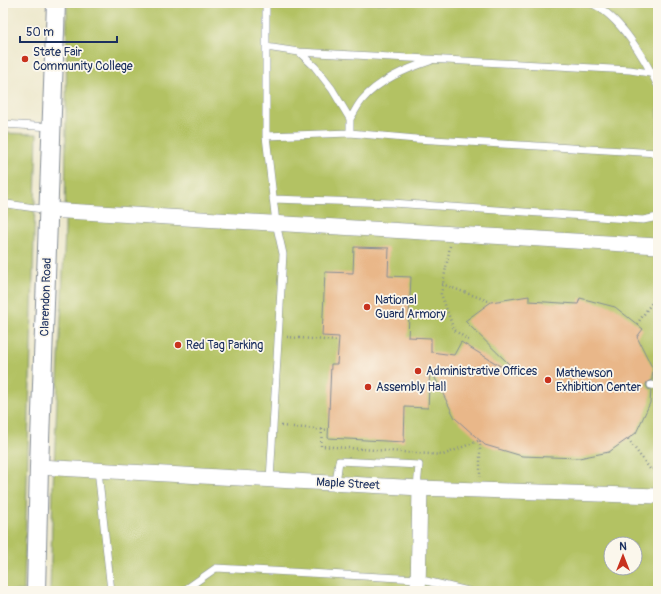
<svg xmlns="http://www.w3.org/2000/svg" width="661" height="594" font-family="Pangolin,sans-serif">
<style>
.green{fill:#b3c264;stroke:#677861;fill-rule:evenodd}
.building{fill:#e9b789}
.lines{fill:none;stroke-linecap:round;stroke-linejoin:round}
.service-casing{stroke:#848c95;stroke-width:8}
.minor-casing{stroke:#848c95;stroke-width:16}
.tertiary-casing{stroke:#848c95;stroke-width:20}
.path{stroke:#848c95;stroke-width:2.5;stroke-dasharray:1 3;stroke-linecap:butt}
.service{stroke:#fff;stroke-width:7}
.minor{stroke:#fff;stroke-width:15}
.tertiary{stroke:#fff;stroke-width:18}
.poi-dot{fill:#c8321e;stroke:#fbf7ec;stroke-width:1.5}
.labels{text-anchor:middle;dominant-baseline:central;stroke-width:3.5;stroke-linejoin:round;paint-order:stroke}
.poi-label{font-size:12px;fill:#1b2f5e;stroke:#fbf7ec;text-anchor:start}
.street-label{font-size:12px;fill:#1b2f5e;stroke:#fbf7ec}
</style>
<rect width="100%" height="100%" fill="#fbf7ec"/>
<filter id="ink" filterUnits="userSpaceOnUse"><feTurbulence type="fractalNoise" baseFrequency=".025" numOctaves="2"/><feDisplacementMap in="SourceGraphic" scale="8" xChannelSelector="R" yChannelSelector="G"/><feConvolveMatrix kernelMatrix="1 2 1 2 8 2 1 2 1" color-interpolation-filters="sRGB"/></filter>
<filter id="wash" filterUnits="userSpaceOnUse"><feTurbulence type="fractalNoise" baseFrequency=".012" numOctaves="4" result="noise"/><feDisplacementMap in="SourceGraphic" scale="16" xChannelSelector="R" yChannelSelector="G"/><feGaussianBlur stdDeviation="0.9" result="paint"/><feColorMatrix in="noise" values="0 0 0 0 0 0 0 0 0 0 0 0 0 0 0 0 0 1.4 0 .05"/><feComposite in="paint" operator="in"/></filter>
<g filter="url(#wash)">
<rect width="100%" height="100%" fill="#ede8cc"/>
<path class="green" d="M 67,3 L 658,3 L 658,591 L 50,591 L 53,487 L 65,230 ZM 611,544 L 635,544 L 635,568 L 611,568 Z
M 3,133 L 37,134 L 24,591 L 3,591 Z"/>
<g id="blocks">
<path class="building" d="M 354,247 L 389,248 L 388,276 L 411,277 L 408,337 L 431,338 L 431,352 L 454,355 L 461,342 L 515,375 L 517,372 L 465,321 L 491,302 L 529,296 L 529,301 L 578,304 L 580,298 L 615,307 L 643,329 L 637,337 L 653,369 L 652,380 L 647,382 L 646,385 L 648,389 L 651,390 L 650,403 L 636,433 L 609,452 L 579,458 L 522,456 L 485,445 L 455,418 L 430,368 L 428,408 L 405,407 L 404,442 L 328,438 L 331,364 L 337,364 L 339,337 L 322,336 L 325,272 L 353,273 Z"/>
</g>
</g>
<g filter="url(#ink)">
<use href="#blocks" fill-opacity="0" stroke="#848c95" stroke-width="1"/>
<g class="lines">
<defs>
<path id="service" d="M 266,3 L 266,136 L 276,223 L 283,254 L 270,480
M 590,3 C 619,14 645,59 658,86
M 266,47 L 299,52 L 630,70 L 656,74 L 658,73
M 299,52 L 315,67 L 332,89 L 350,119 L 350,133
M 350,119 C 354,113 357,106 362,100 C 379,80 406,69 430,61
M 3,124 L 51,127
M 266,136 L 350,133 L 416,139 L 658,153
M 273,199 L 392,203 L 643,220 L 658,217
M 3,205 L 7,204 L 49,210
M 651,385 L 658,386
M 98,470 L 111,591
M 336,483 L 339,461 L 419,465 L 417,488
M 183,591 L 216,568 L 418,579 L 468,591"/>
<path id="minor" d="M 49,210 L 658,246
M 39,467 L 420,488 L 658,496
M 418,591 L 420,488"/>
<path id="tertiary" d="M 36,591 L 39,467 L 56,3"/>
</defs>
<use href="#service" class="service-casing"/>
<use href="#minor" class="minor-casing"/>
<use href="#tertiary" class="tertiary-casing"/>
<path class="path" d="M 450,246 L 441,294 L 454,330 L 471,342
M 442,284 L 491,302
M 637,324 L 658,294
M 287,337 L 338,341
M 281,426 L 328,430
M 322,429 L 321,446 L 443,455 L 480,440 L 480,477
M 628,439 L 650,469 L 658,469"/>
<use href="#service" class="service"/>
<use href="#minor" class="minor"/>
<use href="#tertiary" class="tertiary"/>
</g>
</g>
<g class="poi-dot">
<circle cx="25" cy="59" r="4"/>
<circle cx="367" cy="307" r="4"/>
<circle cx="178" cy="345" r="4"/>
<circle cx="418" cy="371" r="4"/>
<circle cx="548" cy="380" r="4"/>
<circle cx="368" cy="387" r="4"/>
</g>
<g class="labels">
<g class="poi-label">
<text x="33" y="52">State Fair<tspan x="33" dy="14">Community College</tspan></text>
<text x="375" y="300">National<tspan x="375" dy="14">Guard Armory</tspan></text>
<text x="186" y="345">Red Tag Parking</text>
<text x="426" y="371">Administrative Offices</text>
<text x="556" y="373">Mathewson<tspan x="556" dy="14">Exhibition Center</tspan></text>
<text x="376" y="387">Assembly Hall</text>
</g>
<g class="street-label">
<text transform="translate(46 297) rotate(-88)">Clarendon Road</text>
<text transform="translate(348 484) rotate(3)">Maple Street</text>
</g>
</g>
<rect width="661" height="594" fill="none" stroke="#fbf7ec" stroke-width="16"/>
<g transform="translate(623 556)"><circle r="19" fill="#fbf7ec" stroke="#a1a7b3"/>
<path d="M0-3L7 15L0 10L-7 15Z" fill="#c8321e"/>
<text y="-6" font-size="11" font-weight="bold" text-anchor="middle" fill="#1b2f5e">N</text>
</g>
<path d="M20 36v6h97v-6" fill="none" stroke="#1b2f5e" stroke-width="2"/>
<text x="26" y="36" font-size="12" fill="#1b2f5e" stroke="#fbf7ec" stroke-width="3" paint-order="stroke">50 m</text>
</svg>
